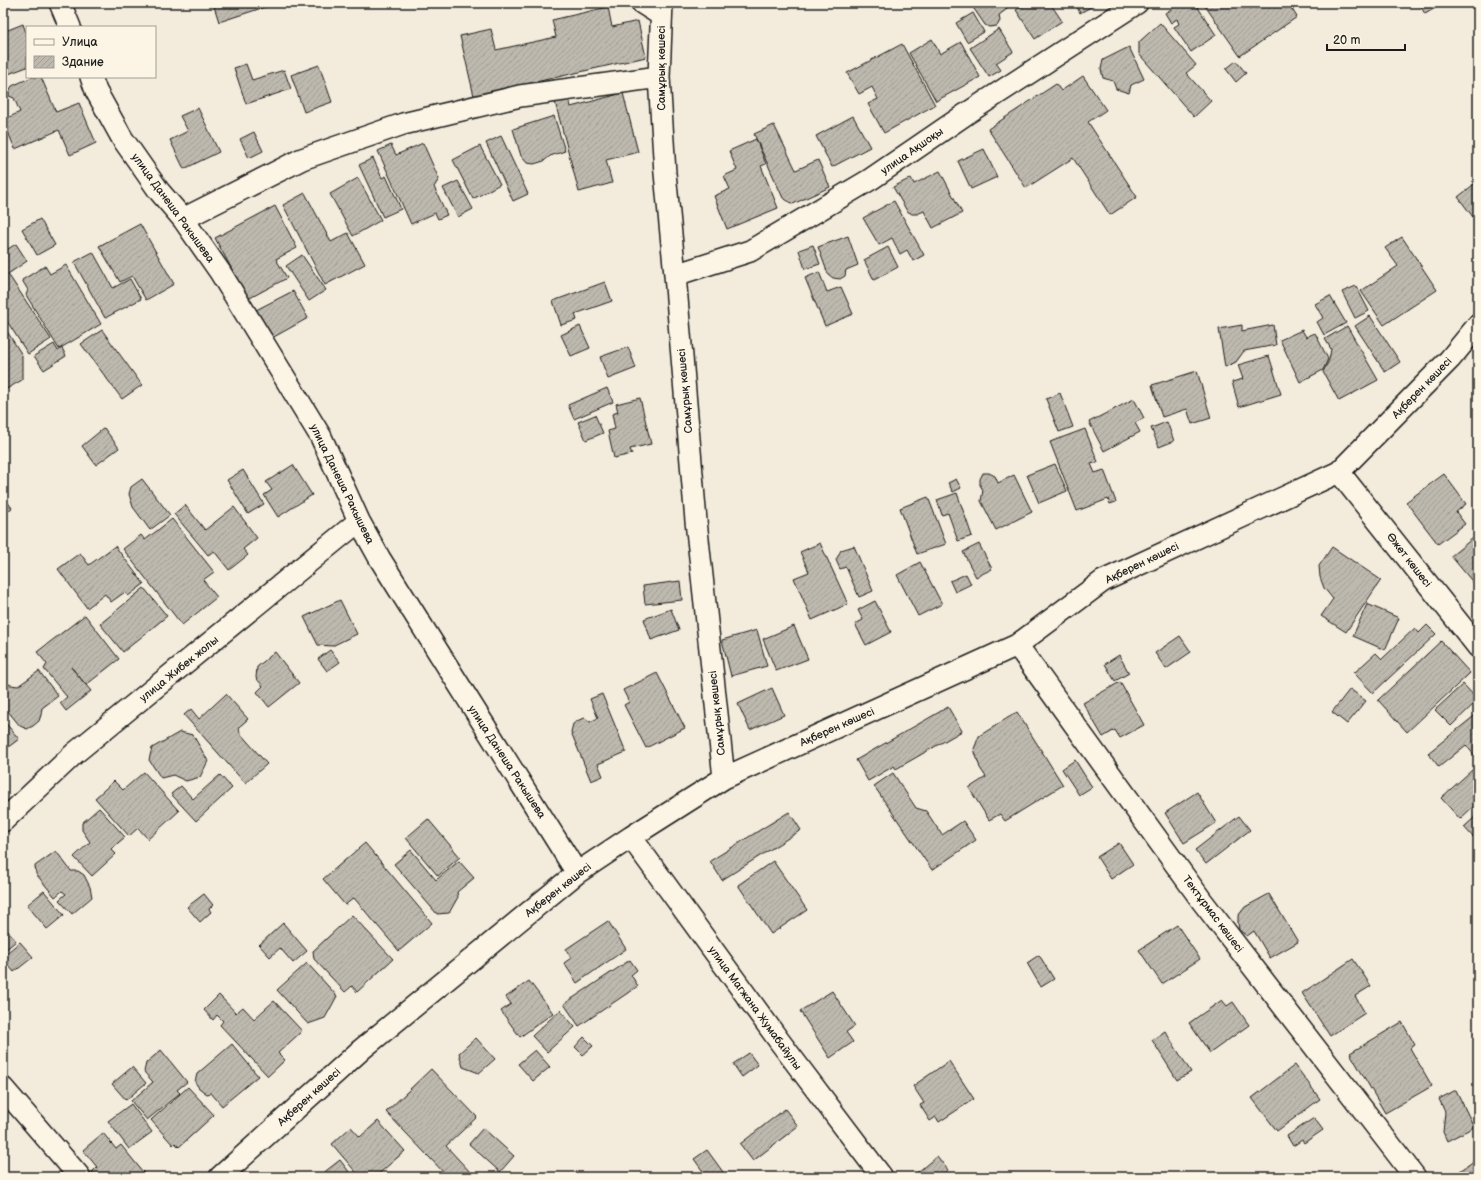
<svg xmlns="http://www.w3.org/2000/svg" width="1481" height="1180" font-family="'Balsamiq Sans',sans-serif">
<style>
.building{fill:url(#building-hatch);stroke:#1c1c1c}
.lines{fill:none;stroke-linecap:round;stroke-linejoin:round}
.street-casing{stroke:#1c1c1c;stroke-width:24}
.street{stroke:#fcf5e5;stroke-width:21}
.labels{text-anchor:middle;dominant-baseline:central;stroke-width:3;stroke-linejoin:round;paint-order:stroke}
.street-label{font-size:11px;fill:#1c1c1c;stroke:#fcf5e5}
</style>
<defs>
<pattern id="building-hatch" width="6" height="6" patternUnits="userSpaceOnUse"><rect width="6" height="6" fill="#beb9ae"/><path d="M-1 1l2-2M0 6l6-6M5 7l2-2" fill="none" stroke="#a39e95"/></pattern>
</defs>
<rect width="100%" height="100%" fill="#f3ecdd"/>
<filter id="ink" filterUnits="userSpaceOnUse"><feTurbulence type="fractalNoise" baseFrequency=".025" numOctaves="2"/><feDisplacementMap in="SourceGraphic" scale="8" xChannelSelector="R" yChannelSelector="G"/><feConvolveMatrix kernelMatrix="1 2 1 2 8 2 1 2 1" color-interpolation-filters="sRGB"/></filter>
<g filter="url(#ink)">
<path class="building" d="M 213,3 L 277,3 L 219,22 Z
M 970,3 L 1003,3 L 1007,9 L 999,15 L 1000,21 L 997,26 L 989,27 L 985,25 Z
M 1027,3 L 1050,3 L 1062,21 L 1035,39 L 1016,10 Z
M 1075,3 L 1098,3 L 1080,13 Z
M 1181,3 L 1195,3 L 1216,35 L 1191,52 L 1174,27 L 1179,24 L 1177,19 L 1171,23 L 1165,13 Z
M 1203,3 L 1288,3 L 1297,17 L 1240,56 Z
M 1419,3 L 1444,3 L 1425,14 Z
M 608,7 L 612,27 L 638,21 L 646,57 L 474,96 L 460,36 L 491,29 L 496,50 L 556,37 L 552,20 Z
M 973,13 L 984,32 L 967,42 L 956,23 Z
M 1160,23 L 1196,65 L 1186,73 L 1211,101 L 1194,117 L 1139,54 L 1139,42 Z
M 23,24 L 27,36 L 27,67 L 3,76 L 3,32 Z
M 999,29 L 1013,52 L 996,63 L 1001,70 L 989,77 L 970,48 Z
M 932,39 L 940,54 L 961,42 L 980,77 L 936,101 L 909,53 Z
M 902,44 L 935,105 L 884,133 L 868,104 L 878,99 L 872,87 L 859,94 L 847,73 Z
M 1129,47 L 1144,79 L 1131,85 L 1129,93 L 1116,89 L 1113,81 L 1103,78 L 1101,69 L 1103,60 Z
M 1236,61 L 1246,73 L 1236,82 L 1226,69 Z
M 246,64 L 252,80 L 284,70 L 291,89 L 246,104 L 234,68 Z
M 319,65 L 332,102 L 304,112 L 291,75 Z
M 1083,76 L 1106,110 L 1088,122 L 1137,197 L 1110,215 L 1073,158 L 1026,188 L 988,129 L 1056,84 L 1061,91 Z
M 32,77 L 41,77 L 56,112 L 79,103 L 96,143 L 70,155 L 59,130 L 15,149 L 3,120 L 20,112 L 14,98 L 9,96 L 9,91 L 12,86 Z
M 623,93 L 638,152 L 606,160 L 612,183 L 579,192 L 555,102 L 569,99 L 571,107 Z
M 198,108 L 219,152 L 184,169 L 170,140 L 188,131 L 180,116 Z
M 554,116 L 565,151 L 550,156 L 544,161 L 534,164 L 527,163 L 521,156 L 513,129 Z
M 853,116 L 870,147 L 832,167 L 816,136 Z
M 774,125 L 796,170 L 818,160 L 830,187 L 793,204 L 783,198 L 754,134 Z
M 254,132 L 263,151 L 249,158 L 240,139 Z
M 501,136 L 528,194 L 513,201 L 486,143 Z
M 756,139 L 766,164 L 761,166 L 778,208 L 727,229 L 714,196 L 730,189 L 724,176 L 737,170 L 729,151 Z
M 423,143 L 439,179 L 434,187 L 447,215 L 438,219 L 435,213 L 411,224 L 378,151 L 391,145 L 396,155 Z
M 480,146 L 500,184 L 473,199 L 453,160 Z
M 984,149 L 997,177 L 971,189 L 958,161 Z
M 373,158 L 382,178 L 386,176 L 401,209 L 383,217 L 359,165 Z
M 940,171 L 962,213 L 933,228 L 924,211 L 917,214 L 912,214 L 907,211 L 893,187 L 911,178 L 914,184 Z
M 358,178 L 381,220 L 353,236 L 330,194 Z
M 458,181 L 473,209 L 458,217 L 443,188 Z
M 1478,181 L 1478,219 L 1476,221 L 1458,197 Z
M 305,193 L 331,242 L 348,233 L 365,264 L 325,285 L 283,205 Z
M 894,201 L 924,255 L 913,261 L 907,250 L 900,254 L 892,238 L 879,245 L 863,218 Z
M 275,206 L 297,248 L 276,259 L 287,278 L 248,299 L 215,238 Z
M 40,219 L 55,245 L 37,255 L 22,229 Z
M 140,224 L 174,284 L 146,300 L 132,276 L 120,282 L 99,246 Z
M 848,236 L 858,265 L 846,270 L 845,276 L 840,279 L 833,278 L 828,274 L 818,247 Z
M 1402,237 L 1437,290 L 1384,325 L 1361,291 L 1398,266 L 1385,248 Z
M 16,244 L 27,261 L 8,274 L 51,339 L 28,354 L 3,315 L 3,252 Z
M 813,245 L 820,264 L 805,269 L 799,250 Z
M 888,247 L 898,267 L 874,280 L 864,260 Z
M 93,252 L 113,288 L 130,279 L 141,299 L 105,318 L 74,262 Z
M 302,255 L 326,290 L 309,301 L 286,266 Z
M 66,265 L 101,324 L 59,349 L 26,295 L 28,290 L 22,280 L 45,266 L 50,274 Z
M 819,272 L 827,292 L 841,287 L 853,314 L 825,326 L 805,278 Z
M 605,282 L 612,301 L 575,314 L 577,320 L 561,325 L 553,301 Z
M 1356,286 L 1369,311 L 1355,318 L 1342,292 Z
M 293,291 L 308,318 L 272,338 L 256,310 Z
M 1330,296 L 1346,323 L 1324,335 L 1317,322 L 1323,318 L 1315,304 Z
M 1370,316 L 1400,362 L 1385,372 L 1355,326 Z
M 3,325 L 22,355 L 22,380 L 3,391 Z
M 1242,325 L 1242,331 L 1273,325 L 1276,345 L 1244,351 L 1236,362 L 1225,367 L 1219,329 Z
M 580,326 L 590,348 L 571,356 L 561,335 Z
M 1347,326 L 1378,380 L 1339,401 L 1323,372 L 1329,360 L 1331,349 L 1325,339 Z
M 102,330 L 142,385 L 122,399 L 81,344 Z
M 1302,330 L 1306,337 L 1315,333 L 1328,359 L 1323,370 L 1300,382 L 1280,340 Z
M 54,344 L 58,351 L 62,348 L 66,356 L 44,370 L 34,356 Z
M 628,347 L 636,368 L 608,379 L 600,357 Z
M 1269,356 L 1281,394 L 1239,407 L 1232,382 L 1243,379 L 1238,365 Z
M 1197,371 L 1211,418 L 1192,424 L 1187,409 L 1162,417 L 1152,385 Z
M 607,388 L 613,402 L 574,419 L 568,405 Z
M 1060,393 L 1073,427 L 1059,432 L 1046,399 Z
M 640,398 L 651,444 L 630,449 L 632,454 L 614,458 L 608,431 L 615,429 L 612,414 L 618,412 L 616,404 Z
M 1134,399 L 1144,418 L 1135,423 L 1140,432 L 1104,451 L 1089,422 Z
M 595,415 L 603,433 L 586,440 L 578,422 Z
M 1167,422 L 1174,441 L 1159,447 L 1151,428 Z
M 104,428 L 119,448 L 96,465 L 82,446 Z
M 1085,429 L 1098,462 L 1091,464 L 1095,473 L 1104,470 L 1116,502 L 1110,504 L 1108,499 L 1077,511 L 1050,442 Z
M 1055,464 L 1067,491 L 1039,503 L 1027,475 Z
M 293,465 L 312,495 L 278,517 L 264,495 L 272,490 L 266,482 Z
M 243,470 L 264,504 L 248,514 L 227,480 Z
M 983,473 L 989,473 L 995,476 L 998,483 L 1014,475 L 1032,512 L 996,530 L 981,501 L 983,490 L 980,485 L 980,479 Z
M 1444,474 L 1466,504 L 1456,512 L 1465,524 L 1438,544 L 1406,502 Z
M 142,479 L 170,515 L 150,530 L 133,507 L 129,494 L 131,487 Z
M 956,479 L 961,488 L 953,492 L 948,483 Z
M 957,493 L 972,536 L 958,541 L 948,513 L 942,515 L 937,500 Z
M 3,496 L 12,508 L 3,514 Z
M 928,497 L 946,544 L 917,554 L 900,508 Z
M 185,505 L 205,530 L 234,507 L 257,538 L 243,549 L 248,555 L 229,570 L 214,551 L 208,555 L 174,514 Z
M 172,519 L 214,572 L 203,580 L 217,597 L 182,625 L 123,549 L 141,535 L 145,540 Z
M 1478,534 L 1478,584 L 1476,586 L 1451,556 Z
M 820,543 L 848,604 L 812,620 L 794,578 L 809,572 L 800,552 Z
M 979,544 L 992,569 L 976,577 L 963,552 Z
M 115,546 L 144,584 L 128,596 L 125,592 L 111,602 L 105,594 L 87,608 L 58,569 L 80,553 L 89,565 Z
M 854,546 L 873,591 L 859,597 L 846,567 L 840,569 L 836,560 L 841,550 Z
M 1332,547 L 1381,580 L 1346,632 L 1321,616 L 1333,599 L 1324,588 L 1320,577 L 1319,566 Z
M 920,562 L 942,604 L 918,616 L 897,575 Z
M 966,574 L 971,584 L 955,592 L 950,581 Z
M 680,581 L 682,600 L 645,604 L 643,586 Z
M 144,588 L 167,616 L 123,652 L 100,624 Z
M 340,600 L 357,634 L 332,646 L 318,645 L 304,617 Z
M 875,601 L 891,632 L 866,645 L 855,624 L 863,620 L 858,610 Z
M 1367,604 L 1399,618 L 1385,650 L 1353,636 Z
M 671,609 L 679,630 L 651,640 L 644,619 Z
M 85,615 L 119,659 L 86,685 L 71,667 L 91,691 L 66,711 L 60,703 L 67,697 L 44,669 L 47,664 L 37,652 Z
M 1427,625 L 1436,634 L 1373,693 L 1354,673 L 1376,653 L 1382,659 L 1415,628 L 1419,633 Z
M 794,626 L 808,659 L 776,671 L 763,639 Z
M 757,630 L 767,666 L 731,676 L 722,640 Z
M 1180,636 L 1191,652 L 1166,669 L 1155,653 Z
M 1441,641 L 1470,673 L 1407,732 L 1378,700 Z
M 330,650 L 340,662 L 327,671 L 318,659 Z
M 275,652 L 299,683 L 269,707 L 257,692 L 263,686 L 256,678 L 257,667 Z
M 1119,655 L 1129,673 L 1115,681 L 1105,664 Z
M 39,671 L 58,696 L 42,708 L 41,715 L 39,721 L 33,726 L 27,729 L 20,726 L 7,710 L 3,710 L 3,680 L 4,682 L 11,685 L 18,686 Z
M 657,673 L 685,728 L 646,748 L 624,705 L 629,702 L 623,690 Z
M 1120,682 L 1144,725 L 1120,738 L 1115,730 L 1103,737 L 1083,703 Z
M 1463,684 L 1478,700 L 1451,726 L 1435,710 Z
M 772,688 L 784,715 L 750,730 L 738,704 Z
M 1350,689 L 1366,701 L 1347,724 L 1332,712 Z
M 226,694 L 248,719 L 239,727 L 240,733 L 267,764 L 245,783 L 184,715 L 191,709 L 199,719 Z
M 602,694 L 626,752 L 598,764 L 603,776 L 591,781 L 571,732 L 573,724 L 579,720 L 585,718 L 590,722 L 598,718 L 590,699 Z
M 948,707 L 962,731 L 896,769 L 894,766 L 868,781 L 856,760 Z
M 1017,712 L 1063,785 L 1005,821 L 1000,814 L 989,820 L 969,788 L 986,777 L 980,768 L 974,749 L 979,736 Z
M 1478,713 L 1478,751 L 1474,755 L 1466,745 L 1439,767 L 1428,753 Z
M 3,720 L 19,739 L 3,751 Z
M 180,732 L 193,735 L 208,761 L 200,777 L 186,781 L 173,775 L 161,778 L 149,760 L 152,748 Z
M 1075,760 L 1092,787 L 1079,795 L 1062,769 Z
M 1472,770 L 1478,776 L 1478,802 L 1460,819 L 1441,798 Z
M 144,772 L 179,811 L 148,839 L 138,828 L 129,836 L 95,798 L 114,781 L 123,790 Z
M 893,773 L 916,808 L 926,811 L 942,835 L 963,821 L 976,840 L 932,870 L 874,786 Z
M 220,775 L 232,788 L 196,821 L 171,794 L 181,786 L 193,799 Z
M 1197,792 L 1216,823 L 1184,843 L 1165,813 Z
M 1478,807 L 1478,833 L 1473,837 L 1464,827 L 1474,818 Z
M 99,808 L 125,837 L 111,849 L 116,854 L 92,876 L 74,857 L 90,842 L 82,830 L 82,823 Z
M 789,812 L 801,830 L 722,880 L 710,861 Z
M 1239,816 L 1250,830 L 1206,864 L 1195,850 Z
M 428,819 L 460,857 L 438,876 L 406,838 Z
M 365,843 L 432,923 L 399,951 L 354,898 L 345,905 L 323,879 Z
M 1119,843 L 1133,864 L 1111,879 L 1097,857 Z
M 411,850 L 436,880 L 459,861 L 474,878 L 457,892 L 458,897 L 449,913 L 437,914 L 394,864 Z
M 56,851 L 71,871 L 78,871 L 84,875 L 90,887 L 92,897 L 72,914 L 59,900 L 66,894 L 62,891 L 55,897 L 36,874 L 35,866 Z
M 773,861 L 807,910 L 771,934 L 738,885 Z
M 44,891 L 64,915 L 47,929 L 27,905 Z
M 204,894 L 213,905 L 209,909 L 211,912 L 200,922 L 187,907 Z
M 1269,894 L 1298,942 L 1270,958 L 1254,931 L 1247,936 L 1239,930 L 1238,922 L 1238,916 L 1245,907 Z
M 352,915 L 393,959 L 357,992 L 352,986 L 345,992 L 314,959 L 313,951 Z
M 608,921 L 626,949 L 577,983 L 564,963 L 571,958 L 566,949 Z
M 283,923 L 307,951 L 293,963 L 280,948 L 270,957 L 259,945 Z
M 3,925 L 16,941 L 3,952 Z
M 1177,925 L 1200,959 L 1162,984 L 1139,950 Z
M 20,942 L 33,957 L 14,972 L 3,959 L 3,956 Z
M 1039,955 L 1054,979 L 1041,987 L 1027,963 Z
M 1353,959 L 1371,986 L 1355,996 L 1365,1013 L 1330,1036 L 1302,993 Z
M 630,960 L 637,970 L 631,975 L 638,986 L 579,1026 L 564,1004 Z
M 307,963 L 337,996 L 325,1018 L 308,1024 L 277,990 Z
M 529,981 L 553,1013 L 520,1037 L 501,1011 L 511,1004 L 506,997 Z
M 832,991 L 855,1026 L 846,1032 L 853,1042 L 830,1058 L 800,1011 Z
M 219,995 L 236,1013 L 243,1007 L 254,1019 L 274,1001 L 302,1031 L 278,1053 L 285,1060 L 268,1076 L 220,1025 L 223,1021 L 217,1015 L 213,1020 L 204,1010 Z
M 1222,1000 L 1227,1006 L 1233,1002 L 1249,1025 L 1210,1053 L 1189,1023 Z
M 560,1010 L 575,1027 L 547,1052 L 532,1036 Z
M 1402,1022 L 1415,1045 L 1410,1048 L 1432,1086 L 1385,1113 L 1350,1053 Z
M 1165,1031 L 1191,1072 L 1177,1080 L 1152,1040 Z
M 584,1037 L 593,1046 L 583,1055 L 575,1047 Z
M 476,1038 L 495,1059 L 479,1073 L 463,1067 L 459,1053 Z
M 232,1044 L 258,1076 L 222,1106 L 211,1093 L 207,1094 L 199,1088 L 195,1082 L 197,1074 Z
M 161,1050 L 187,1082 L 177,1090 L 180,1093 L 147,1120 L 131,1101 L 153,1082 L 144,1072 L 146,1063 Z
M 535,1050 L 550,1067 L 533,1081 L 518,1064 Z
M 749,1053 L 758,1065 L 742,1077 L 733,1064 Z
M 949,1061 L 974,1099 L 939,1122 L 936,1117 L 930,1121 L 920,1105 L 924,1103 L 913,1086 Z
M 1295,1065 L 1320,1099 L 1277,1131 L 1252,1098 Z
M 132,1067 L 146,1083 L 126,1100 L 112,1084 Z
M 431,1069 L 477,1117 L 446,1146 L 471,1173 L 466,1177 L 448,1177 L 386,1112 Z
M 188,1087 L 214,1115 L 179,1147 L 175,1143 L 173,1145 L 151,1120 Z
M 1456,1090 L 1474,1127 L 1447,1141 L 1443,1132 L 1445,1112 L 1439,1099 Z
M 131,1104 L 152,1132 L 129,1149 L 108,1121 Z
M 785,1109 L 798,1126 L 753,1161 L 740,1144 Z
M 1314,1118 L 1323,1130 L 1304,1143 L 1302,1140 L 1293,1146 L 1287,1136 Z
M 378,1121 L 405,1151 L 375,1177 L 360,1177 L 332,1144 L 351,1127 L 360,1137 Z
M 483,1128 L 514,1156 L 500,1172 L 469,1144 Z
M 103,1133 L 116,1149 L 121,1145 L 147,1177 L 97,1177 L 92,1172 L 97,1167 L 83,1150 Z
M 707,1150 L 723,1172 L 716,1177 L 707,1177 L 694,1159 Z
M 937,1156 L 948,1170 L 939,1177 L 912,1177 Z
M 1478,1158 L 1478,1177 L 1454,1177 L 1453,1176 Z
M 340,1160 L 353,1177 L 318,1177 Z"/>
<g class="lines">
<defs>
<path id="street" d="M 60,3 L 70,27
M 642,3 L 661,15
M 662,3 L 659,77 L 665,173 L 675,275 L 696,521 L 724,778
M 91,77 L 96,91 L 122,138 L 159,191 L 183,219 L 220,272 L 263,342 L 321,437 L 359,521 L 380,559 L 577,873
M 183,219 L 302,159 L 403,124 L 520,96 L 659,77
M 675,275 L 750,251 L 871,179 L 966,114 L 1137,3
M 1339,472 L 1478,647
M 1017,645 L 1202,901 L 1415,1177
M 3,821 L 75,753 L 359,521
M 631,837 L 780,1042 L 882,1177
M 3,1088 L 80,1177
M 220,1177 L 362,1049 L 577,873 L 631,837 L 724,778 L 1017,645 L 1103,581 L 1339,472 L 1450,359 L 1478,325"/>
</defs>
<use href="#street" class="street-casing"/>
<use href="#street" class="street"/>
</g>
</g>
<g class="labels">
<g class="street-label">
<text transform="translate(661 68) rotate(-90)">Самұрық көшесі</text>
<text transform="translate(912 151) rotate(-35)">улица Ақшоқы</text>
<text transform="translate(173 208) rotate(54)">улица Данеша Ракышева</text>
<text transform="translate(1422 388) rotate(-46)">Ақберен көшесі</text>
<text transform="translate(685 391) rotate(-95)">Самұрық көшесі</text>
<text transform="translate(342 484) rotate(64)">улица Данеша Ракышева</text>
<text transform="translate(1409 560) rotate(52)">Өжет көшесі</text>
<text transform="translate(1142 563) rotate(-26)">Ақберен көшесі</text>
<text transform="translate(179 669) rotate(-39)">улица Жибек жолы</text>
<text transform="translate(717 713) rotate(-96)">Самұрық көшесі</text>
<text transform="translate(837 727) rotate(-24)">Ақберен көшесі</text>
<text transform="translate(507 762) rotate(57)">улица Данеша Ракышева</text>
<text transform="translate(558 890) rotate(-38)">Ақберен көшесі</text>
<text transform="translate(1213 914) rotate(53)">Тектұрмас көшесі</text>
<text transform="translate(755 1008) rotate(54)">улица Магжана Жумабайулы</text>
<text transform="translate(309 1097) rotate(-42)">Ақберен көшесі</text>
</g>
</g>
<rect width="1481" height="1180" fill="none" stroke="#fcf5e5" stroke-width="16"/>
<rect x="8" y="8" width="1465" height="1164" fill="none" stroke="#1c1c1c" stroke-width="1.5" filter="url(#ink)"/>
<rect x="26" y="26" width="130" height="52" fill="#fcf5e5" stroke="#a29e95"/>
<rect x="34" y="39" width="20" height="6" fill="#fcf5e5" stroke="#a29e95"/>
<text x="62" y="46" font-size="12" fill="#1c1c1c">Улица</text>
<rect x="34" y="56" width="20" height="12" fill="url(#building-hatch)" stroke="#a29e95"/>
<text x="62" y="66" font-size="12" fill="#1c1c1c">Здание</text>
<path d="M1327 44v6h78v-6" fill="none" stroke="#1c1c1c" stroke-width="2"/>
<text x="1333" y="44" font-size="12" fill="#1c1c1c" stroke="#fcf5e5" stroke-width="3" paint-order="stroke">20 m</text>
</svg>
